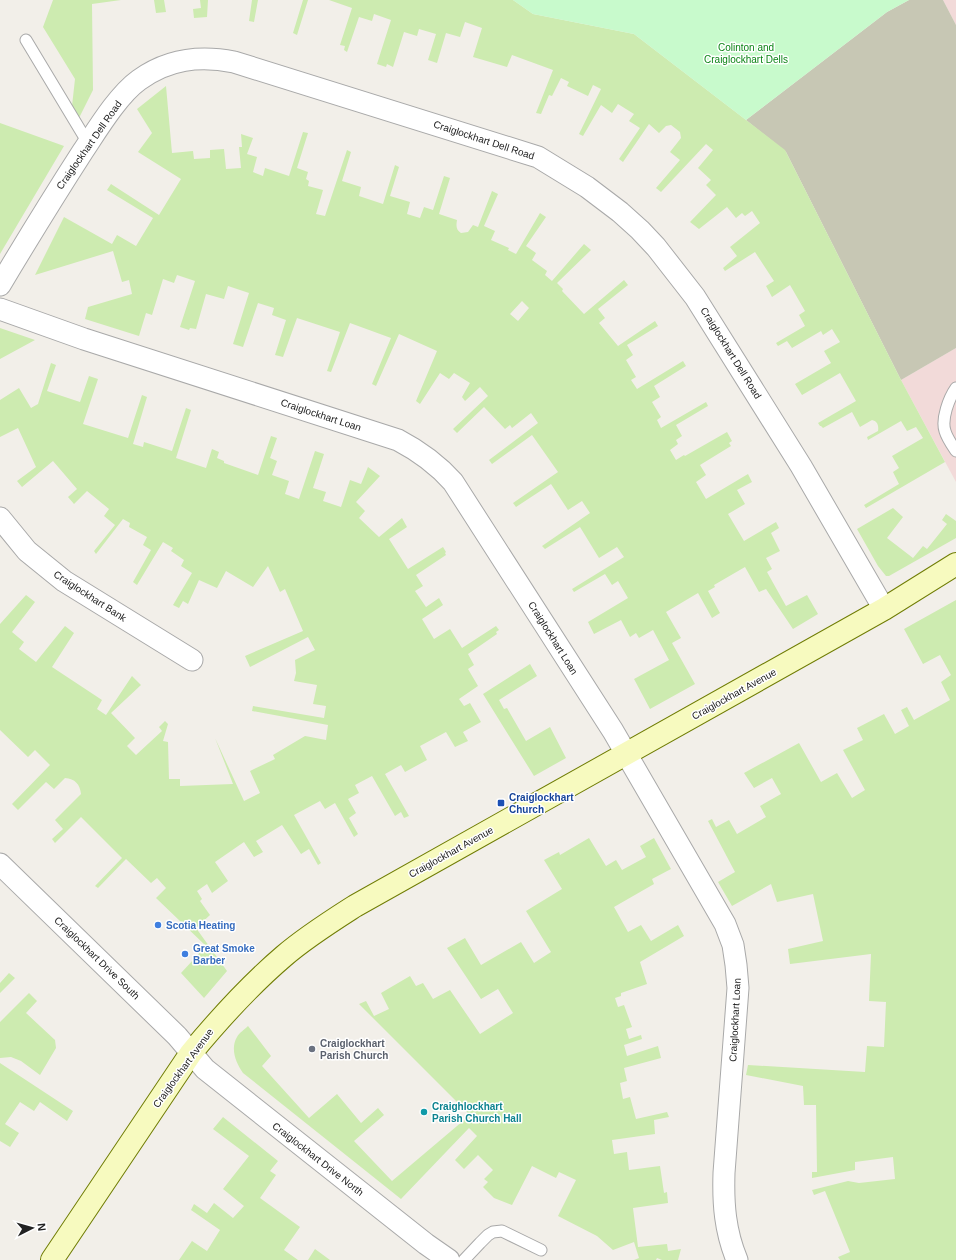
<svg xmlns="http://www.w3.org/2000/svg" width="956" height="1260" font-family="Arial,sans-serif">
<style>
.commercial{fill:#f2dad9}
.construction{fill:#c7c7b4}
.grass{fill:#cdebb0;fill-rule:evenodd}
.park{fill:#c8facc}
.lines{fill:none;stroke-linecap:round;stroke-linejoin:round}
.lane-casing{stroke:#a9a9a9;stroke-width:13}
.street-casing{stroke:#a9a9a9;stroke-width:23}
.secondary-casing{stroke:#707d05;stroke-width:24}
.lane{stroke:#fff;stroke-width:11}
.street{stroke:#fff;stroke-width:21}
.secondary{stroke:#f7fabf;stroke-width:22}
.transit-dot{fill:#1a4fb4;stroke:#fff;stroke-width:1.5}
.shop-dot{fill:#3f7fe0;stroke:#fff;stroke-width:1.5}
.worship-dot{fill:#6b7280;stroke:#fff;stroke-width:1.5}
.culture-dot{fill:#0f9aa8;stroke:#fff;stroke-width:1.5}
.labels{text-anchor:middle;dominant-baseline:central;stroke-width:3;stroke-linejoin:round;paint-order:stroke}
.park-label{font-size:10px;fill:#0c8416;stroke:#fff}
.street-label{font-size:10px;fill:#222;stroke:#fff}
.transit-label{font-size:10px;font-weight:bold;fill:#164399;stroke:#fff;text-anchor:start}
.shop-label{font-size:10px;font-weight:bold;fill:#366cbe;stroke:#fff;text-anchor:start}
.worship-label{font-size:10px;font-weight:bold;fill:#5b616d;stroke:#fff;text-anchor:start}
.culture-label{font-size:10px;font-weight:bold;fill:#0d838f;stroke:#fff;text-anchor:start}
</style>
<rect width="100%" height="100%" fill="#f2efe9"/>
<path class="commercial" d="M 943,0 L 956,0 L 956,25 Z
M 956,348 L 956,482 L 901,380 Z"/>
<path class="construction" d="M 909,0 L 943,0 L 956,25 L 956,348 L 901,380 L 786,152 L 746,120 L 887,12 Z"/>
<path class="grass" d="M 53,0 L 121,0 L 92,4 L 93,90 L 78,120 L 71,115 L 75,79 L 43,27 Z
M 154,0 L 164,0 L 166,12 L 156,13 Z
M 200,0 L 208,0 L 207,17 L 194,18 L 193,9 L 201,8 Z
M 252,0 L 258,0 L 254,22 L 249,21 Z
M 303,0 L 308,0 L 297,35 L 293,33 Z
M 329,0 L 513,0 L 533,14 L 634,34 L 785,150 L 901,380 L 945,462 L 866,508 L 864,505 L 899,484 L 893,472 L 899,468 L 892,456 L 923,438 L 916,427 L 907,431 L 901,421 L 868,440 L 867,437 L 878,431 C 879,425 877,421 872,420 L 860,427 L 852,412 L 823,428 L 821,426 L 820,426 L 818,423 L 856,401 L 840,373 L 802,395 L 795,384 L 831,363 L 824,351 L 840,342 L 832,329 L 823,335 L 821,331 L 792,348 L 787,341 L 778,346 L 776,343 L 805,326 L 799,315 L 805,311 L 790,285 L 772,297 L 766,286 L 774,281 L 755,252 L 725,271 L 723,268 L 737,256 L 730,247 L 760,223 L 752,211 L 745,216 L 742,213 L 736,218 L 727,207 L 699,229 L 690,222 L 716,195 L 706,185 L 711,180 L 698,168 L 713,150 L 706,144 L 661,192 L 656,188 L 680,160 L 670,152 L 681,138 L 680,132 L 671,125 L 666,126 L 659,133 L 649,124 L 623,162 L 619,159 L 640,128 L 629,121 L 634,114 L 618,104 L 612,113 L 601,105 L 583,136 L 579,134 L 601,89 L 593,85 L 588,96 L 567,86 L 569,82 L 561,78 L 552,96 L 549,95 L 541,114 L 536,113 L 553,70 L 512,55 L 507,67 L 473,57 L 482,28 L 465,22 L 460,37 L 446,33 L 437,63 L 428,60 L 436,34 L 419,29 L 417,36 L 404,32 L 393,67 L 387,64 L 386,67 L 377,64 L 391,20 L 374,14 L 372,21 L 359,17 L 347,52 L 344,50 L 345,46 L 340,45 L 352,8 Z
M 166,86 L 172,153 L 193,151 L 194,159 L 210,158 L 210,150 L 224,149 L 226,169 L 241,168 L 239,147 L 242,147 L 241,134 L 253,138 L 247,154 L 257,157 L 253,172 L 263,176 L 265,168 L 289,176 L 303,132 L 308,133 L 297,168 L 308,172 L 306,179 L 309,181 L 308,186 L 323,190 L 316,214 L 325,216 L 347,150 L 351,152 L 342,181 L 361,187 L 359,196 L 383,204 L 395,165 L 399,167 L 390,196 L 410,202 L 407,214 L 420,218 L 424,207 L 433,210 L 444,176 L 450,178 L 439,214 L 457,220 C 456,226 456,230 461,233 L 468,232 L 473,225 L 478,227 L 492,191 L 498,194 L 484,226 L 495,231 L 491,240 L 509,248 L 508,250 L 516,254 L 540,213 L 546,217 L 526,246 L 536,253 L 532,260 L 547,271 L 545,275 L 552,281 L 584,244 L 591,250 L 557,283 L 563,289 L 562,291 L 584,314 L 624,280 L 628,285 L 598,309 L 605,318 L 599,323 L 618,346 L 655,321 L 658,326 L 627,345 L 633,355 L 626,360 L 636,377 L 631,380 L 637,389 L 683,361 L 686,366 L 654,386 L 660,397 L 652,402 L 661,417 L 657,420 L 661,428 L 706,402 L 708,406 L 676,425 L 682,436 L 676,440 L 678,444 L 670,450 L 676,460 L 684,455 L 685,456 L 727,432 L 732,441 L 729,443 L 731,446 L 700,465 L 706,475 L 696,482 L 706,499 L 748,474 L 752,482 L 737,490 L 745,504 L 728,514 L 744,541 L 776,522 L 779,528 L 771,533 L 780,551 L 766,558 L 772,569 L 767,572 L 786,606 L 807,595 L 818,614 L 793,629 L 766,589 L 759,592 L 745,567 L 714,585 L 715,587 L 708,591 L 720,613 L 712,618 L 698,593 L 666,612 L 681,638 L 672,643 L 695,684 L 650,709 L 634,679 L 669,660 L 653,630 L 639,638 L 636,633 L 630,637 L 621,620 L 594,634 L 588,622 L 628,598 L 618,581 L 612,585 L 605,574 L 574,592 L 572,589 L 624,557 L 617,547 L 599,558 L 580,527 L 545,549 L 542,546 L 590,513 L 582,501 L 568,510 L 551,484 L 516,507 L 513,503 L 558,472 L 532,435 L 492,464 L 489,460 L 538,423 L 531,413 L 512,428 L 510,425 L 505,429 L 484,407 L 457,433 L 453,429 L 488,396 L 480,387 L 465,401 L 462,397 L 470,383 L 454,373 L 449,379 L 440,373 L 420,404 L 416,401 L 437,351 L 399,334 L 376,386 L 372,384 L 391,338 L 350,323 L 331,372 L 327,371 L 340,332 L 297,318 L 283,357 L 275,355 L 286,320 L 272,315 L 274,308 L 258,303 L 243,347 L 233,344 L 249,293 L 228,286 L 224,299 L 206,294 L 196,329 L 190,328 L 189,330 L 180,327 L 195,281 L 177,275 L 174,283 L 163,279 L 152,315 L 146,313 L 139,336 L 85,319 L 88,307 L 132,294 L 129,280 L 122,282 L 113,251 L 35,275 L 64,217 L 112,244 L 117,235 L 136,246 L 153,218 L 107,190 L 111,184 L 159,215 L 181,179 L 138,152 L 152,133 L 137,109 ZM 522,301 L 529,308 L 518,321 L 510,314 Z
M 0,123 L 64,146 L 0,254 Z
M 0,328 L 35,340 L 0,359 Z
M 51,363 L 56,365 L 47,391 L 80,402 L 89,376 L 98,379 L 83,424 L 128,438 L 142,395 L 147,397 L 133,444 L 143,447 L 144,442 L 172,451 L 186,408 L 191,410 L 176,458 L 206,468 L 212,449 L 219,452 L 217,458 L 224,461 L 224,463 L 258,475 L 271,436 L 277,438 L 270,458 L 277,461 L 272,475 L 289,481 L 285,494 L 299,499 L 315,451 L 324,454 L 313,488 L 326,492 L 323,501 L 341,507 L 350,480 L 361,484 L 368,467 L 380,476 L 356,502 L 365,511 L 359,518 L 379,537 L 402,518 L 407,527 L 389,539 L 408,569 L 443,547 L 446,552 L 445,553 L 446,555 L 416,575 L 423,586 L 415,591 L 426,607 L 439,598 L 443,605 L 422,619 L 434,639 L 450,629 L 462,648 L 496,626 L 499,630 L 496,632 L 497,634 L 468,654 L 474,665 L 468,669 L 478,686 L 459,699 L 464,706 L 470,703 L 481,722 L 463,732 L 468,741 L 455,747 L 446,732 L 420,746 L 427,760 L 405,772 L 401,765 L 385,774 L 409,816 L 404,818 L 401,812 L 395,816 L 372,776 L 355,785 L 359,793 L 348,799 L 356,813 L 349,818 L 358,834 L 354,837 L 335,803 L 325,809 L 320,801 L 294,815 L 321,863 L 318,865 L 309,849 L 301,854 L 282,825 L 256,841 L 263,852 L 254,857 L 244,842 L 215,862 L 228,881 L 212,893 L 207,884 L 197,891 L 202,899 L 200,901 L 210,915 L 196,928 L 227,971 L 204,998 L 181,973 L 206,946 L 156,898 L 166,888 L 157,878 L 151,883 L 126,859 L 98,888 L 95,886 L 122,858 L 81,817 L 55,843 L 52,839 L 63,829 L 55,820 L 81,794 C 80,784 75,779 65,778 L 54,789 L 46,782 L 18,810 L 12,804 L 50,765 L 35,750 L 28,757 L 0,730 L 0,624 L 26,595 L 35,602 L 12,632 L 24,642 L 19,649 L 36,662 L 65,626 L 74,633 L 52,667 L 102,700 L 97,709 L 106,715 L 132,676 L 141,685 L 111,713 L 135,738 L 127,746 L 136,755 L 162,731 L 159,727 L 165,721 L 168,724 L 163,741 L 168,742 L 169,779 L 180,779 L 180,786 L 233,784 L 215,738 L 244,801 L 260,793 L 250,771 L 275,759 L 273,755 L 305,736 L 326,740 L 328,725 L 252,711 L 253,706 L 324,718 L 326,706 L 313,704 L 317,685 L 294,681 L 296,673 L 295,660 L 315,650 L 308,637 L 250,667 L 245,656 L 303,631 L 285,589 L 280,592 L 268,566 L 253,587 L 226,571 L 217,588 L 199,580 L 188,604 L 183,601 L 179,608 L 173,605 L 192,573 L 181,566 L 184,560 L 171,551 L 173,548 L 163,542 L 137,585 L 133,582 L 151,550 L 143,545 L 147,537 L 129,527 L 130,523 L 123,519 L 96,554 L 94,551 L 115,525 L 104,516 L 109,509 L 87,491 L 74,504 L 68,497 L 77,489 L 53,461 L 22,487 L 17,481 L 36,467 L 18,428 L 0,437 L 0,400 L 19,388 L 31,408 L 38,404 Z
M 893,508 L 903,517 L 887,538 L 913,558 L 923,546 L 927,549 L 947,524 L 942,520 L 946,514 L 956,521 L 956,538 L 889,576 L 886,576 L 878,566 L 857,529 Z
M 956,600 L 956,1260 L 840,1260 L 838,1257 L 850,1252 L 825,1191 L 814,1195 L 812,1190 L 848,1181 L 859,1183 L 895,1179 L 893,1157 L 855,1162 L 855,1170 L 812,1178 L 812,1172 L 817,1172 L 816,1105 L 804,1105 L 803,1086 L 746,1075 L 748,1065 L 865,1072 L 867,1046 L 884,1047 L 886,1002 L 869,1001 L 871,954 L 790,964 L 788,949 L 823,941 L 813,894 L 777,902 L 771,884 L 732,906 L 718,882 L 735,872 L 708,821 L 712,819 L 716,827 L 729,820 L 737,834 L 766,817 L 760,806 L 781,794 L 772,778 L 754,788 L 744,773 L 799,743 L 821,782 L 837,773 L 852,798 L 865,790 L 843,750 L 863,740 L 857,728 L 884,714 L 895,734 L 909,726 L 901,710 L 907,707 L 914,720 L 950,700 L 941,682 L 951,675 L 940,655 L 923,664 L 904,629 Z
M 530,664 L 537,676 L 499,700 L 504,709 L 507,708 L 526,741 L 550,727 L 566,758 L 534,776 L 483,694 Z
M 589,838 L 606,866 L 616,860 L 622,870 L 646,857 L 640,846 L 654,838 L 671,869 L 652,879 L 654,884 L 614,907 L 628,932 L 641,925 L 651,941 L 678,925 L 684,936 L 640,962 L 647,984 L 621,993 L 621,996 L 615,998 L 618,1007 L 624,1005 L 632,1027 L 626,1029 L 629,1039 L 641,1035 L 642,1039 L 624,1045 L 627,1056 L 658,1046 L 661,1058 L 624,1068 L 627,1081 L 620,1083 L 623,1099 L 630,1097 L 636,1119 L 667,1112 L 669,1117 L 654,1120 L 655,1134 L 612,1140 L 614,1154 L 627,1152 L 629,1170 L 660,1166 L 664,1193 L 667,1192 L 668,1203 L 633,1208 L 638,1247 L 667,1244 L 668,1251 L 681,1249 L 678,1260 L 662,1260 L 657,1258 L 656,1260 L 634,1260 L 639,1258 L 634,1242 L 613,1250 L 597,1236 L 558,1216 L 576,1180 L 559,1172 L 556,1178 L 532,1166 L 512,1205 L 494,1198 L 483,1187 L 488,1182 L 484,1179 L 493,1170 L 478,1155 L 464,1169 L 455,1160 L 477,1136 L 469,1128 L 401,1199 L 243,1073 C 236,1063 230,1049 237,1037 C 239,1033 245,1029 248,1026 L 271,1056 L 262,1066 L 309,1118 L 337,1094 L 361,1123 L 378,1108 L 384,1115 L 354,1141 L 392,1181 L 470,1115 L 359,1004 L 366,1001 L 374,1016 L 389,1009 L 381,993 L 410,976 L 416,986 L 423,983 L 433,999 L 450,990 L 480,1034 L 513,1013 L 498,989 L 481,999 L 447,948 L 465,938 L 481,965 L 521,942 L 534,963 L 551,952 L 526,911 L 562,889 L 544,860 L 559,852 L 560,855 Z
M 9,973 L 15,978 L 0,993 L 0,983 Z
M 29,993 L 37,1001 L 26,1013 L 55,1040 L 56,1048 L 40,1075 L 21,1061 L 11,1057 L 0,1058 L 0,1022 Z
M 0,1063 L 73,1111 L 67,1121 L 40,1102 L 34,1111 L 20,1102 L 5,1124 L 19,1133 L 10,1147 L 0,1141 Z
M 223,1117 L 278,1161 L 270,1171 L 276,1175 L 260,1198 L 300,1227 L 284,1250 L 298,1260 L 179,1260 L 192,1241 L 207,1251 L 220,1230 L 191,1210 L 194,1204 L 207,1213 L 214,1203 L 233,1218 L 244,1206 L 223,1189 L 249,1156 L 213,1129 Z
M 315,1249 L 330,1260 L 308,1260 Z"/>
<path class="park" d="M 513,0 L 909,0 L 887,12 L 746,120 L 634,34 L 533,14 Z"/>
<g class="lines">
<defs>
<path id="lane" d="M 26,40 L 88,143
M 956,388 C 949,398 941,419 945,431 C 947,438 952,445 956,451
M 464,1260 L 480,1243 L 488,1235 L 493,1232 L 502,1231 L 541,1250"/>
<path id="street" d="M 0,285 C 27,240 54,196 83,151 C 97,130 118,95 139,80 C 168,59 199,55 234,62 L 538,157 L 587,187 L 620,212 L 640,230 L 656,247 L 695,297 L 801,466 L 884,609
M 0,309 L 84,339 L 398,440 C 419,451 437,464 453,482 L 613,731 L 725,924 L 733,945 L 736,965 L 738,988 L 724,1173 C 723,1204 725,1231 737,1260
M 0,518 L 27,551 L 64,581 L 192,660
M 0,864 L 177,1036 L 205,1069 L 426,1244 L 449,1260"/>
<path id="secondary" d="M 52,1260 L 191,1053 C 220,1018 250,985 284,956 C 306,937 330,922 355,906 L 884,609 L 956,564"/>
</defs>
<use href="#lane" class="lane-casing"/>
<use href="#street" class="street-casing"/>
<use href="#secondary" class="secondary-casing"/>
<use href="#lane" class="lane"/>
<use href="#street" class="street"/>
<use href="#secondary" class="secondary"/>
</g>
<rect class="transit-dot" x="497" y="799" width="8" height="8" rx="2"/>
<g class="shop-dot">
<circle cx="158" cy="925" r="4"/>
<circle cx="185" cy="954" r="4"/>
</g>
<circle class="worship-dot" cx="312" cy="1049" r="4"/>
<circle class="culture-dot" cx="424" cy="1112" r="4"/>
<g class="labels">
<g class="park-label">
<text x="746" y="47">Colinton and<tspan x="746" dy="12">Craiglockhart Dells</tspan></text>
</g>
<g class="street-label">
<text transform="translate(484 140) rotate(18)">Craiglockhart Dell Road</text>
<text transform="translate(89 145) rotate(-55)">Craiglockhart Dell Road</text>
<text transform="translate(731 353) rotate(58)">Craiglockhart Dell Road</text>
<text transform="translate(321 415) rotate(18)">Craiglockhart Loan</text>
<text transform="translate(90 596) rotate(33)">Craiglockhart Bank</text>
<text transform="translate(553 638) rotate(58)">Craiglockhart Loan</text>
<text transform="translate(734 694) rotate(-29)">Craiglockhart Avenue</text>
<text transform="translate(451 852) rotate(-29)">Craiglockhart Avenue</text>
<text transform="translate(97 958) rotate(44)">Craiglockhart Drive South</text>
<text transform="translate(735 1020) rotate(-87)">Craiglockhart Loan</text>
<text transform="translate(183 1068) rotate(-54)">Craiglockhart Avenue</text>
<text transform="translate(318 1159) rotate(38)">Craiglockhart Drive North</text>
</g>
<g class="transit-label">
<text x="509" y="797">Craiglockhart<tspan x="509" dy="12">Church</tspan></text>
</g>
<g class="shop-label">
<text x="166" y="925">Scotia Heating</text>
<text x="193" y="948">Great Smoke<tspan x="193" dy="12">Barber</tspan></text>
</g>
<g class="worship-label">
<text x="320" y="1043">Craiglockhart<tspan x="320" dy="12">Parish Church</tspan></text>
</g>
<g class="culture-label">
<text x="432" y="1106">Craighlockhart<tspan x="432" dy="12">Parish Church Hall</tspan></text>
</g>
</g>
<g transform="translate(32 1228) rotate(84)" stroke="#ffffff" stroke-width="3" paint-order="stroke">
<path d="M0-3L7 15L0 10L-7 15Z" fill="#222222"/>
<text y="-6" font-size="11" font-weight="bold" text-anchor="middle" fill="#222222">N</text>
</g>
</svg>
